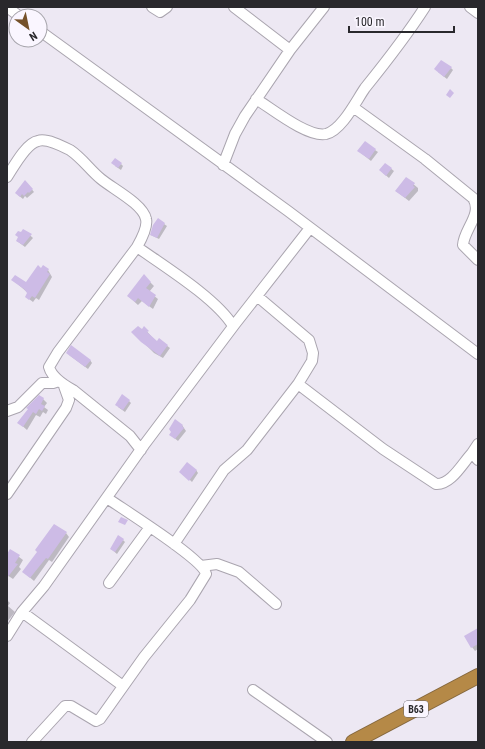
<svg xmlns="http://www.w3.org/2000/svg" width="485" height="749" font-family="'Roboto Condensed',sans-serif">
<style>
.shadow{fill:#0003}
.building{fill:#cdbbe6}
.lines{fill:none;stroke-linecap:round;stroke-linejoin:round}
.minor-casing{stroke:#aaa5af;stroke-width:12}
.highway-casing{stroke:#84673e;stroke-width:16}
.minor{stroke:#fff;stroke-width:10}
.highway{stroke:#b58947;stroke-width:14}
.labels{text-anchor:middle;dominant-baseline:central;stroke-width:3;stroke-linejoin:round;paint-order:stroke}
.shield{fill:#faf6ff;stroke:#68666b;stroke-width:1}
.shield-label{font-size:10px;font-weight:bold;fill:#29282c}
</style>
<rect width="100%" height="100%" fill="#ede8f3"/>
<path class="shadow" d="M 451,68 L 453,70 L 447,79 L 438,72 Z
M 375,150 L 378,152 L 371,161 L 361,153 Z
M 121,164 L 123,166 L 121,170 L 115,166 Z
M 385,164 L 394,171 L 389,178 L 383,173 Z
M 406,178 L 418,188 L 418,191 L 409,201 L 396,191 Z
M 25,181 L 34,192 L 27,198 L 25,196 L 23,199 L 18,195 Z
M 164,224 L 167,226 L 159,239 L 151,235 Z
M 24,230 L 33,238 L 25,247 L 17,241 Z
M 42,269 L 48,270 L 52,277 L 39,300 L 36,298 L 33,302 L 29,299 L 28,293 L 13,280 L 26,284 Z
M 144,276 L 154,286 L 149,292 L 158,299 L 153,309 L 142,301 L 138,305 L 128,296 Z
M 144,328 L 157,343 L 159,340 L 170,348 L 163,358 L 154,353 L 133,332 L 142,330 Z
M 69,355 L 90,360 L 92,363 L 88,369 Z
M 43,399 L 47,403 L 44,407 L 48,410 L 46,414 L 43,412 L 40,417 L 36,415 L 27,430 L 19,423 Z
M 129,401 L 131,403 L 125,412 L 118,407 Z
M 182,425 L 186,431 L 178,441 L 173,437 Z
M 196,470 L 198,473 L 192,482 L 181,471 Z
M 66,533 L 69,537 L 52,562 L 49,560 L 34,581 L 27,575 Z
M 123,540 L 125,542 L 117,554 L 111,549 Z
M 10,550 L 23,560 L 19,567 L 21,569 L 13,579 L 7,575 L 7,556 Z
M 7,600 L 10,603 L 8,606 L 15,612 L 7,622 Z
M 478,629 L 478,649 L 475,651 L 472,647 Z"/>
<path class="building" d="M 441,60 L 452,67 L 444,77 L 434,69 Z
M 450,89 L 454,93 L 450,98 L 446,95 Z
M 365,141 L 376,149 L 369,159 L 357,151 Z
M 115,158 L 122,163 L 118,168 L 111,163 Z
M 385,163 L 392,168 L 386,176 L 379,170 Z
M 406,177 L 415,183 L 413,186 L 415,187 L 405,198 L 395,191 Z
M 25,180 L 33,189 L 29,193 L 28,192 L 24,196 L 22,194 L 20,197 L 15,193 Z
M 158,218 L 165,223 L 157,238 L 150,235 L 153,225 Z
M 23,229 L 32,234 L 23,245 L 16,241 L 18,237 L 15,235 L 18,231 L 21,232 Z
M 38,265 L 41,268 L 43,265 L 49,269 L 47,272 L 50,274 L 35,298 L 32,296 L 29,300 L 25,297 L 27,293 L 24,289 L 11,280 L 15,275 L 26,282 Z
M 144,274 L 151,282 L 146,288 L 156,295 L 149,307 L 138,298 L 135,302 L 127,296 Z
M 138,326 L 142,329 L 144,326 L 149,331 L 147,332 L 157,341 L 159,338 L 168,345 L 160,356 L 141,342 L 131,332 Z
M 71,345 L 91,360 L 85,367 L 66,353 Z
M 122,394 L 130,400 L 123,410 L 115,405 Z
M 39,395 L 44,398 L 41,404 L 45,406 L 42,411 L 39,409 L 36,414 L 33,412 L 23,427 L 17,423 L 28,409 L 26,408 Z
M 175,419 L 183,425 L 182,426 L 184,428 L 175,439 L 169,435 L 171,432 L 169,429 Z
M 187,462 L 197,470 L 189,481 L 179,472 Z
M 121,517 L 128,520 L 125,525 L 118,522 Z
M 54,524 L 67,532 L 48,559 L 46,558 L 30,578 L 22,572 L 37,552 L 35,550 Z
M 118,535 L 124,539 L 115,552 L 110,549 Z
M 10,549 L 20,555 L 15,563 L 18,564 L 7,578 L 7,554 Z
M 478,628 L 478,644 L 471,648 L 464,636 Z"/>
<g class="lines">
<defs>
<path id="minor" d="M 7,7 L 19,16
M 152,7 L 160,12 L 167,7
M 234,7 L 290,50
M 470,7 L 478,13
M 40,31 L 288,211 L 478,354
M 256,99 C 271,108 308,138 326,134 C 342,130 356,101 365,88 C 386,62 407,35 425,7
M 353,107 L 425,159 L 473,198 C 483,214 464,229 463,245 L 478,260
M 223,165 L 235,134 L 245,116 L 290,50 L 324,7
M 7,177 C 13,168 26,143 38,141 C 46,138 62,146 70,150 C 82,158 90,170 101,179 C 113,189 143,204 146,219 C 148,227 141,240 137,247
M 298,384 L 383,449 L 436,484 C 451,485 462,464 472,453
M 7,411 L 18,407 L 42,383 L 53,383 L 59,381
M 478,444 L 472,453 L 478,460
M 141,450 L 130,436 L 73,390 C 64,385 52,378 49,367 L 58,352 L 137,247 C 164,266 217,299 233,326
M 7,494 L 66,408 L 69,400 L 64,386
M 174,544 L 224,470 L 247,450 L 298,384 L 312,361 L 313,353 L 309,340 L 257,296
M 201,566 L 217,564 L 239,572 L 276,604
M 109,583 L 150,527
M 22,612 L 123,686
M 7,636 L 22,612 L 44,586 L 144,445 L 235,324 L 310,228
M 253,690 L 327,742
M 32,742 L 65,706 L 71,706 L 96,721 L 100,719 L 144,657 L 190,600 L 206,574 C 203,559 124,510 107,498"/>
<path id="highway" d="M 353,742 L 478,676"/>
</defs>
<use href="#minor" class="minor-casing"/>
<use href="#highway" class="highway-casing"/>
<use href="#minor" class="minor"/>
<use href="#highway" class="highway"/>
</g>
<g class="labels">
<rect class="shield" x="404" y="701" width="24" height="16" rx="3"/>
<g class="shield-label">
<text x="416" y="709">B63</text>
</g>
</g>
<rect width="485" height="749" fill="none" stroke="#29282c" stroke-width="16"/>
<g transform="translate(28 28) rotate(147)"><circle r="19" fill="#faf6ff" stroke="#a6a4ab"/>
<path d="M0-3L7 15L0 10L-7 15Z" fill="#75512a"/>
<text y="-6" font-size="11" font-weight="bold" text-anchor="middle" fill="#29282c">N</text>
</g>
<path d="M349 26v6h105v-6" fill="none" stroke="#29282c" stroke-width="2"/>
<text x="355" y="26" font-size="12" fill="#29282c" stroke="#faf6ff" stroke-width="3" paint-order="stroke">100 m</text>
</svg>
